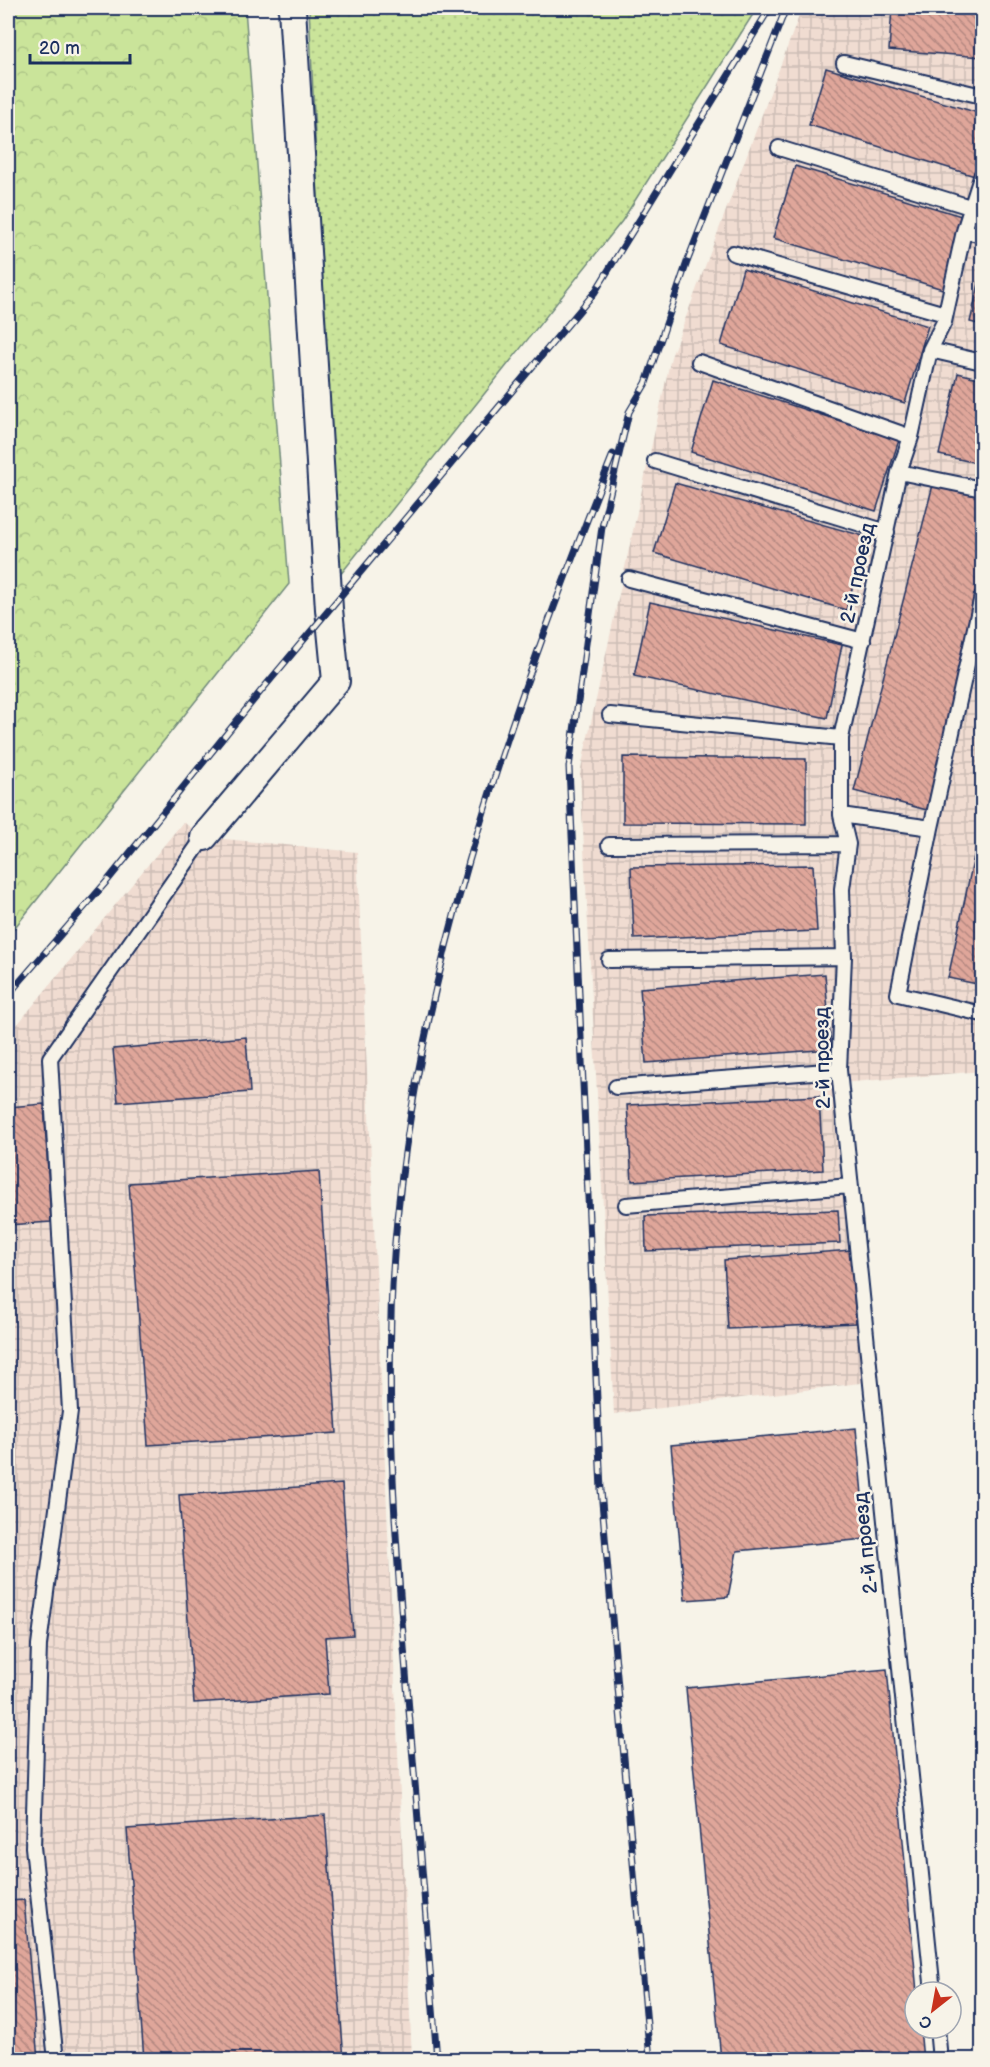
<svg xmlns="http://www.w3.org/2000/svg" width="990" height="2067" font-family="'Balsamiq Sans',sans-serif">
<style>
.industrial{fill:url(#industrial-grid)}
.grass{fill:url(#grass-dots);stroke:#728a7c;stroke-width:1.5}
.forest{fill:url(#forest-crowns);stroke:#728a7c;stroke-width:1.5}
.building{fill:url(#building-back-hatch);stroke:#1b2f5e;stroke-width:1.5}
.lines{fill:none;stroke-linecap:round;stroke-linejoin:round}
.lane-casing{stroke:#1b2f5e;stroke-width:18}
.street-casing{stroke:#1b2f5e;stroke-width:30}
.lane{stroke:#f7f3e8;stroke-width:14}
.street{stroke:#f7f3e8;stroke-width:26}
.rail-casing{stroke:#1b2f5e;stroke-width:7}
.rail{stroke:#f7f3e8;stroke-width:4.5;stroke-dasharray:14;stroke-linecap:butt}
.labels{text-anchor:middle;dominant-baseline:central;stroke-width:5;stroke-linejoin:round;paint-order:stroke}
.street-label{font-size:20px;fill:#1b2f5e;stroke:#f7f3e8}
</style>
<defs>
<pattern id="industrial-grid" width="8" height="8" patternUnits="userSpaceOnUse" patternTransform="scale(1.5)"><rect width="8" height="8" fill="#f0dcd1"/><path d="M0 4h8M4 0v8" fill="none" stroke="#cdbdb6"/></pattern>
<pattern id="grass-dots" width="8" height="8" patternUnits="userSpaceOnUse" patternTransform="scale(1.5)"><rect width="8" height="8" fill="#cae49a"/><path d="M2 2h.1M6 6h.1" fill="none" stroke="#adc487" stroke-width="1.8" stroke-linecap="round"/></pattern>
<pattern id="forest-crowns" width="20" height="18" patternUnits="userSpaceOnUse" patternTransform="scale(1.5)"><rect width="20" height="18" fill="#cae49a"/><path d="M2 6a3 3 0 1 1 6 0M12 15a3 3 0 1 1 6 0" fill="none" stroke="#adc487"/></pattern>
<pattern id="building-back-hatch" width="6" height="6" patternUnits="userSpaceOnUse" patternTransform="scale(1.5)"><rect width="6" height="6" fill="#dfa69a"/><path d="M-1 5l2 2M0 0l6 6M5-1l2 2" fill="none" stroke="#b48881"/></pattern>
</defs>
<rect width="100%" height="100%" fill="#f7f3e8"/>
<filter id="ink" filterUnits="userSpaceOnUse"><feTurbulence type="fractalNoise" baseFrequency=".0167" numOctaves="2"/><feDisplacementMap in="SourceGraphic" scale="12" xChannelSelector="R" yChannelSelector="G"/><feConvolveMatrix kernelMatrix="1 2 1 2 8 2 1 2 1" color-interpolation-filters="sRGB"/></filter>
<g filter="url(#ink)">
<path class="industrial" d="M 802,8 L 982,8 L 982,1071 L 841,1083 L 868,1382 L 614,1414 L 580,773 L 671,357 Z
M 183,822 L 204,837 L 357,852 L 412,2059 L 8,2060 L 8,1036 Z"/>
<path class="grass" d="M 309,8 L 757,8 L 622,221 L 340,575 L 327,390 Z"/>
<path class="forest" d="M 8,8 L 245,8 L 289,584 L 8,936 Z"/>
<path class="building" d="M 892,8 L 982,8 L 982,57 L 889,50 Z
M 826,68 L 982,114 L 982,159 L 978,177 L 809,125 Z
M 795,166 L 968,218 L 946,290 L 773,238 Z
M 743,269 L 928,326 L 905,403 L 721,345 Z
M 982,271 L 982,325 L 970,322 Z
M 958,373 L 982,379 L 982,464 L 939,455 Z
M 713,380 L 899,440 L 876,511 L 691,452 Z
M 935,477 L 982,490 L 982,582 L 927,810 L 854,791 Z
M 675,483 L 867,537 L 846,610 L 654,553 Z
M 650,602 L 842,645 L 827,718 L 634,676 Z
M 623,757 L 806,759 L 806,824 L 623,823 Z
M 982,819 L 982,985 L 948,978 Z
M 813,865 L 817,931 L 634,939 L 631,867 Z
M 825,974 L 831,1049 L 646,1063 L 640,988 Z
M 246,1037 L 250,1092 L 118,1102 L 113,1049 Z
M 819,1096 L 823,1170 L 632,1181 L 627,1105 Z
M 44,1104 L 51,1222 L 8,1225 L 8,1107 Z
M 319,1171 L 337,1433 L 148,1445 L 129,1183 Z
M 838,1210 L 840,1243 L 646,1251 L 645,1216 Z
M 851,1250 L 856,1323 L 728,1329 L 724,1260 Z
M 856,1428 L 866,1539 L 737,1551 L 728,1597 L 685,1600 L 671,1445 Z
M 342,1484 L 353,1635 L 325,1637 L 329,1694 L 194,1703 L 179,1495 Z
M 887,1669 L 917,1992 L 915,2028 L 920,2028 L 923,2060 L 721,2060 L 686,1688 Z
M 325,1815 L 344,2060 L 144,2060 L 127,1829 Z
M 24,1900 L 38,2060 L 8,2060 L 8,1901 Z"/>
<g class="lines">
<defs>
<path id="lane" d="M 844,63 L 982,96
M 779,148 L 970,207
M 964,231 L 982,235
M 733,253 L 945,314
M 930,350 L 982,362
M 699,362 L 911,437
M 655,461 L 887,532
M 899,472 L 982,489
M 629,579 L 863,641
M 610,715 L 841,738
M 841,815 L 931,828 L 982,596
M 931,828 L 898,994 L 982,1014
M 609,845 L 848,844
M 609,960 L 844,957
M 616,1087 L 839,1070
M 626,1205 L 850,1186
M 933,1992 L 839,1070 L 844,957 L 842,889 L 848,844 L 841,815 L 841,738 L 899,472 L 911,437 L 930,350 L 944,322 L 964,231 L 982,174
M 937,2028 L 940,2060
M 56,2060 L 33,1847 L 39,1645 L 70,1411 L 50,1058 L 204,837"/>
<path id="street" d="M 204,837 L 336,681 L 329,609 L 292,8"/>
</defs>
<use href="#lane" class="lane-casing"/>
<use href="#street" class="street-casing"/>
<use href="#lane" class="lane"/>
<use href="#street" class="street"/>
<defs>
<path id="rail" d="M 8,995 L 108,880 L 261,691 L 595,292 L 770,8
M 437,2060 C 428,1939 418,1819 408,1698 C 397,1561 386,1424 392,1287 C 406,1003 509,716 613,454
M 650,2060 L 601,1490 L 569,767 L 602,527 L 629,412 L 646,383 L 687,262 L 786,8"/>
</defs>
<use href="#rail" class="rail-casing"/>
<use href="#rail" class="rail"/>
</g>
</g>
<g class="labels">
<g class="street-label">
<text transform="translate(858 573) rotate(-78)">2-й проезд</text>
<text transform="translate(823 1058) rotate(-91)">2-й проезд</text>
<text transform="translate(866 1543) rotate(-96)">2-й проезд</text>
</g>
</g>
<rect width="990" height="2067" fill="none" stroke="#f7f3e8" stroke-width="30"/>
<rect x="15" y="15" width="960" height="2037" fill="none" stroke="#1b2f5e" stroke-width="2" filter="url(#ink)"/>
<g transform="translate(933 2010) rotate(211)"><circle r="28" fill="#f7f3e8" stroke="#9fa5b1" stroke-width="1.5"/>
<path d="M0-4.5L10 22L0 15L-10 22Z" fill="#c8321e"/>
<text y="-9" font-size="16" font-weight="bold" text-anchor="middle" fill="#1b2f5e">С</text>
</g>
<path d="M30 54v9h100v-9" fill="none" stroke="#1b2f5e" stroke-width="3"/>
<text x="39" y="54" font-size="18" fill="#1b2f5e" stroke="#f7f3e8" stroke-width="4.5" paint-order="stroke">20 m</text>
</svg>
